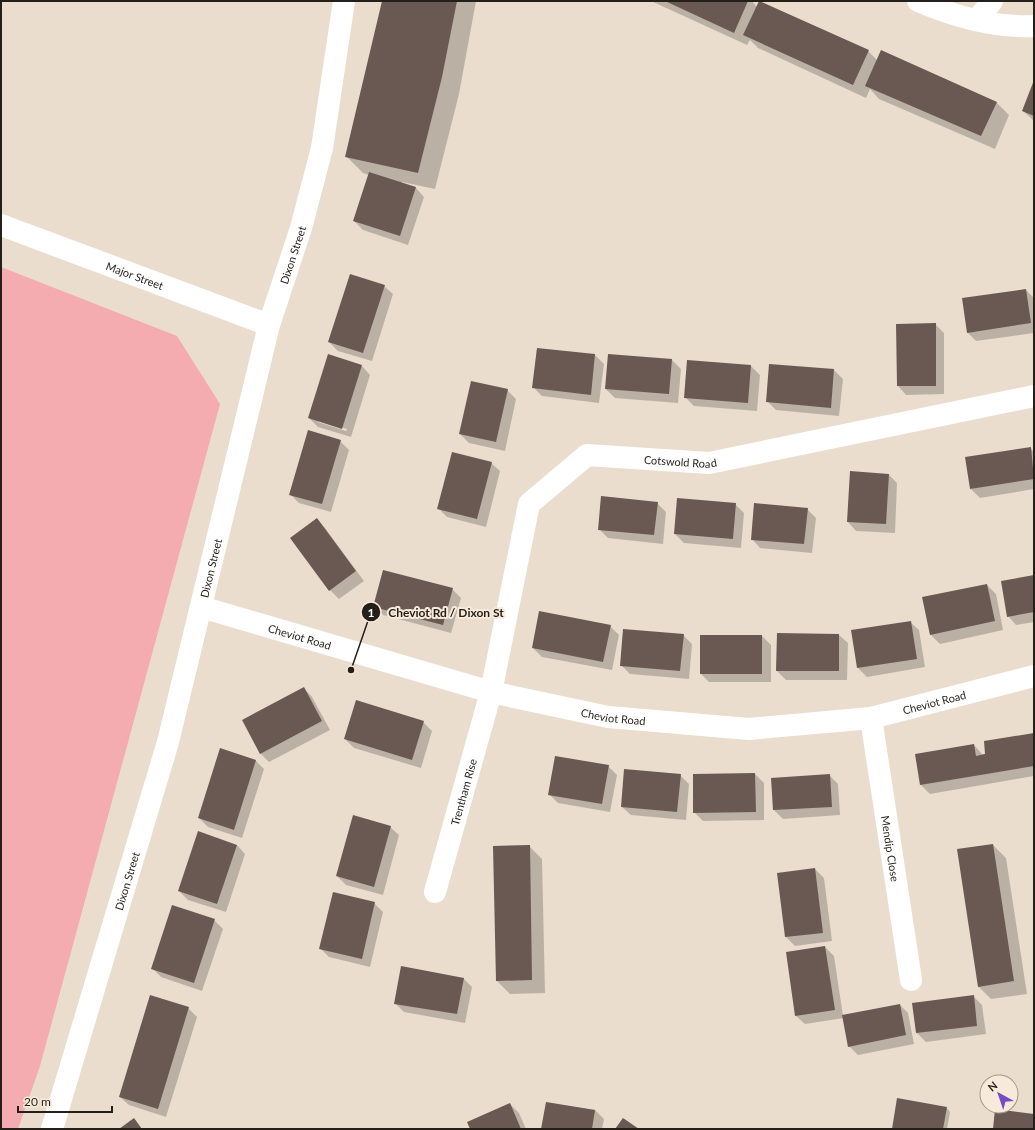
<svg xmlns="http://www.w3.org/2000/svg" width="1035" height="1130" font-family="Lato,sans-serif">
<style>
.green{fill:#f4acb0}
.shadow{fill:#0003;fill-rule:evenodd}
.building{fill:#6a5952}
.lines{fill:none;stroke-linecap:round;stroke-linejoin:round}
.minor{stroke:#fff;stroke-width:22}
.labels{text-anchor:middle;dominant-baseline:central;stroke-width:4;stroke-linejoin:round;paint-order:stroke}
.street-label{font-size:11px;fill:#241f19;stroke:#f8eadb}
.leader{fill:none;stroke:#241f19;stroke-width:1.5}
.callout-dot{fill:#241f19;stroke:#f8eadb;stroke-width:1.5}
.mark-label{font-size:12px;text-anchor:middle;font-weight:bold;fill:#fff}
.callout-label{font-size:12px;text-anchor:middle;font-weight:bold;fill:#241f19;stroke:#f8eadb;stroke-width:4;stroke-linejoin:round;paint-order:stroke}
</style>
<rect width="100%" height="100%" fill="#eaddce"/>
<path class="green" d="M 1,267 L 177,336 L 220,404 L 40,1066 L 18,1129 L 1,1129 Z"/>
<path class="shadow" d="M 383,1 L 476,1 L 459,94 L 435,189 L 402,182 L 402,183 L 416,188 L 424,197 L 408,245 L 363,230 L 354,221 L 369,175 L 363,173 L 346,156 Z
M 651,1 L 752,1 L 757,7 L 760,1 L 868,51 L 877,60 L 996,102 L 1009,115 L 995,149 L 879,99 L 870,89 L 866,98 L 758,48 L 750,40 L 747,45 Z
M 1034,83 L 1034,121 L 1023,111 Z
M 384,286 L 393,294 L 372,361 L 338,351 L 329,342 Z
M 1026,290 L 1034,298 L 1034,333 L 976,341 L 968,333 Z
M 935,324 L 944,333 L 944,394 L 906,395 L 898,386 Z
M 537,349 L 595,355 L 604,364 L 599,403 L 542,396 L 533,387 Z
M 672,360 L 681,369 L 678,403 L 615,398 L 606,389 Z
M 362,366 L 370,375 L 351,437 L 318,427 L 309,418 ZM 318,420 L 347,429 L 346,431 L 318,422 Z
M 751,366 L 760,375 L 757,411 L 694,406 L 685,397 Z
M 834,370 L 843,379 L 839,416 L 776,410 L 767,401 Z
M 507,390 L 516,399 L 505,451 L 469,443 L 460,434 Z
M 340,441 L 349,450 L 331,512 L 299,503 L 290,494 Z
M 1030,448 L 1034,452 L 1034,489 L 980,498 L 971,489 Z
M 491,463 L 500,471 L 486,527 L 447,517 L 438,508 Z
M 889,475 L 897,483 L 895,533 L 856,531 L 848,522 Z
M 657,503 L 666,512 L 663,544 L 608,538 L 599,529 Z
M 735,504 L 744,513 L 741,548 L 684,543 L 675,534 Z
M 807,509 L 816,518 L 812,553 L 760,548 L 752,539 Z
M 317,519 L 325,528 L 364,581 L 339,599 L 330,590 L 291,538 Z
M 1034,576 L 1034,622 L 1016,625 L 1008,616 Z
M 987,585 L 996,594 L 1003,630 L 940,644 L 931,635 L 923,598 Z
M 452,589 L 461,598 L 451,633 L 383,615 L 374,606 Z
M 910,622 L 919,630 L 925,667 L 867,677 L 858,668 Z
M 610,626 L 619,635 L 612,670 L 542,657 L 533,648 Z
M 683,635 L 692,644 L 689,679 L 630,674 L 621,665 Z
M 839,635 L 848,643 L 847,680 L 786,680 L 777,671 Z
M 762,636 L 771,645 L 771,682 L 709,682 L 701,674 Z
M 304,688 L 312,697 L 330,730 L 269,762 L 260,753 Z
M 423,722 L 432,731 L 421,768 L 354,748 L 345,739 Z
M 1034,734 L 1034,776 L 930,794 L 921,785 L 916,755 L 974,745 L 983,755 Z
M 255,760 L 264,769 L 242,838 L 208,827 L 199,818 Z
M 608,766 L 617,775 L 610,812 L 558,803 L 549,794 Z
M 755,774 L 764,783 L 764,820 L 703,821 L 694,812 Z
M 680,775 L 689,784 L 686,820 L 631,815 L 622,807 Z
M 829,775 L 838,784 L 840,815 L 783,819 L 774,810 L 772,779 Z
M 390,827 L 399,835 L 383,895 L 346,885 L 337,876 Z
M 237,845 L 245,854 L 226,912 L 188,900 L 179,891 Z
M 993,845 L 1006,858 L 1027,994 L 991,999 L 978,986 Z
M 529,846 L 542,859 L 545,993 L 510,994 L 497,981 Z
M 815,869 L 824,878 L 832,941 L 795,946 L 786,937 L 778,874 Z
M 374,903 L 383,912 L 370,967 L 329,957 L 320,948 Z
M 214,920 L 223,929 L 202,991 L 161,977 L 153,969 Z
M 825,947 L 834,956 L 843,1016 L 900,1005 L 908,1013 L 914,1044 L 858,1055 L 849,1046 L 844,1018 L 805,1024 L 796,1016 Z
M 463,978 L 472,987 L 465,1023 L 404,1012 L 395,1003 Z
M 973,996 L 982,1005 L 986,1034 L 926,1042 L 917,1033 L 914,1003 Z
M 188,1008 L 197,1017 L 166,1117 L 129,1105 L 120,1097 Z
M 547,1103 L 595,1110 L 604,1119 L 602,1129 L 542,1129 Z
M 510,1104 L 519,1113 L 526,1129 L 471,1129 Z
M 946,1107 L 950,1112 L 947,1129 L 893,1129 Z"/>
<path class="building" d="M 382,1 L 457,1 L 442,77 L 418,173 L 345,157 Z
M 665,1 L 748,1 L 734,33 Z
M 759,1 L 869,50 L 853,85 L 743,35 Z
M 881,50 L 997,102 L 981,136 L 865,86 Z
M 1034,80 L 1034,116 L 1022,111 Z
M 369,172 L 416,187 L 400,236 L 353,221 Z
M 350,274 L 385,285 L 363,353 L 328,342 Z
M 1026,289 L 1031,323 L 967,333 L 962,298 Z
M 936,323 L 936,386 L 897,386 L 896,324 Z
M 537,348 L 595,354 L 591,395 L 532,388 Z
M 328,354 L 362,365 L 342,429 L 308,418 Z
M 608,354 L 672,359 L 669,394 L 605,389 Z
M 687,360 L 751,365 L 748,403 L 684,398 Z
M 769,364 L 834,369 L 831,408 L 766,402 Z
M 471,381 L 508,389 L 496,442 L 459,434 Z
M 308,430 L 341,440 L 322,504 L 289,495 Z
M 1031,447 L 1034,479 L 970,489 L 965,457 Z
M 452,452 L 492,462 L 477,519 L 437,509 Z
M 850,471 L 889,474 L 886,524 L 847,522 Z
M 601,496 L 658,502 L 654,535 L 598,530 Z
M 677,498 L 736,503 L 733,539 L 674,534 Z
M 754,503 L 808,508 L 804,544 L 751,540 Z
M 317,518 L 356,571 L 329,591 L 290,538 Z
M 383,570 L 453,588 L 443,625 L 373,607 Z
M 1034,575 L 1034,612 L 1007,617 L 1001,581 Z
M 987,584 L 995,621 L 930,635 L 922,597 Z
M 539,611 L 611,625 L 603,662 L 532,648 Z
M 911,621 L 917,659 L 857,668 L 851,630 Z
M 623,629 L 684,634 L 680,671 L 620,666 Z
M 777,633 L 839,634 L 839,671 L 776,671 Z
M 700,635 L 762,635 L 762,674 L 700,674 Z
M 304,687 L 322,721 L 260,754 L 242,720 Z
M 356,700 L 424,721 L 412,760 L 344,739 Z
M 1034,733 L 1034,766 L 920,785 L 915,754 L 974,744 L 976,756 L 985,754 L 984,741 Z
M 220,748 L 256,760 L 234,830 L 198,818 Z
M 555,756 L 609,765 L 602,804 L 548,795 Z
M 624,769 L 681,774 L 677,812 L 621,807 Z
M 755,773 L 756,812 L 693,813 L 693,774 Z
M 830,774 L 832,807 L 773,810 L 771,778 Z
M 353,815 L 391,826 L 374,887 L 336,876 Z
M 198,831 L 237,845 L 217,904 L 178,891 Z
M 993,844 L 1014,981 L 978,987 L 957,849 Z
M 530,845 L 532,980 L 496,981 L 493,846 Z
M 815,868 L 823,933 L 785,937 L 777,873 Z
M 333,892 L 375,902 L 362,959 L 319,949 Z
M 172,905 L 215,919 L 194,983 L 151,969 Z
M 825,946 L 835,1010 L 795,1016 L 786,952 Z
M 401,966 L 464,978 L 457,1014 L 394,1004 Z
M 150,995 L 189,1007 L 158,1109 L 119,1097 Z
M 974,995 L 977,1026 L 916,1033 L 912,1003 Z
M 900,1004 L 906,1035 L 848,1047 L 842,1015 Z
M 897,1098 L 947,1107 L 943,1129 L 892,1129 Z
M 546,1102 L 595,1110 L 592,1129 L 541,1129 Z
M 510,1103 L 521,1129 L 470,1129 L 467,1122 Z
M 995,1109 L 1034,1114 L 1034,1129 L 993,1129 Z
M 134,1118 L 142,1129 L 119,1129 Z
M 623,1118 L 639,1129 L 615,1129 Z"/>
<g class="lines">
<g class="minor">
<path d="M 918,1 C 953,16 995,28 1034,26"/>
<path d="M 977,20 L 992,1"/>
<path id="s1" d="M 1,225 L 269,325"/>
<path id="s2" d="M 201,607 L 491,692 L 608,717 L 749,729 L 871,718 L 1034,676"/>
<path id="s3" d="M 871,718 L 911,980"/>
<path id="s4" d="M 435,892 L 491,692 L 529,504 L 587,455 L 709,463 L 1034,396"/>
<path id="s5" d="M 52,1129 L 168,742 L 269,325 L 301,228 L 322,148 L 344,1"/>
</g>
</g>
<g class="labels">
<g class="street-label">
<text stroke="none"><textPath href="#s5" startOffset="907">Dixon Street</textPath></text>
<text stroke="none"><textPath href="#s1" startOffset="143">Major Street</textPath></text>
<text stroke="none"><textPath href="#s4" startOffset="569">Cotswold Road</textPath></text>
<text stroke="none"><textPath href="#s5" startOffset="583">Dixon Street</textPath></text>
<text stroke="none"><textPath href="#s2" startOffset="103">Cheviot Road</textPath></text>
<text stroke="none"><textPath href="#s2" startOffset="751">Cheviot Road</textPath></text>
<text stroke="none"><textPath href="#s2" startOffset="427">Cheviot Road</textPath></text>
<text stroke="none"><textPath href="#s4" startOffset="104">Trentham Rise</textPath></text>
<text stroke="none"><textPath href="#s3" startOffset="132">Mendip Close</textPath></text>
<text stroke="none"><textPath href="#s5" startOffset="259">Dixon Street</textPath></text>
</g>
</g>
<path class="leader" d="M351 670L371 612"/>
<g class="callout-dot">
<circle cx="351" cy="670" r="4"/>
<circle cx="371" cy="612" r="10"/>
</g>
<g class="mark-label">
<text x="371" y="617">1</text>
</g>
<g class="callout-label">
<text x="446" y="617">Cheviot Rd / Dixon St</text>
</g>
<rect width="1035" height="1130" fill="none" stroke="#241f19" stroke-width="4"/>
<g transform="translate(999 1094) rotate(320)"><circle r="19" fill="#f8eadb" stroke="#a3998d"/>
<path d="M0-3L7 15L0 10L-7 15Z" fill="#744cc5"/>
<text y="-6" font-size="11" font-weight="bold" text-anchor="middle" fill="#241f19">N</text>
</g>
<path d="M18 1106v6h94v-6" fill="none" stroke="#241f19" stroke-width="2"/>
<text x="24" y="1106" font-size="12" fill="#241f19" stroke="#f8eadb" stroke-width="3" paint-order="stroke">20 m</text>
</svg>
